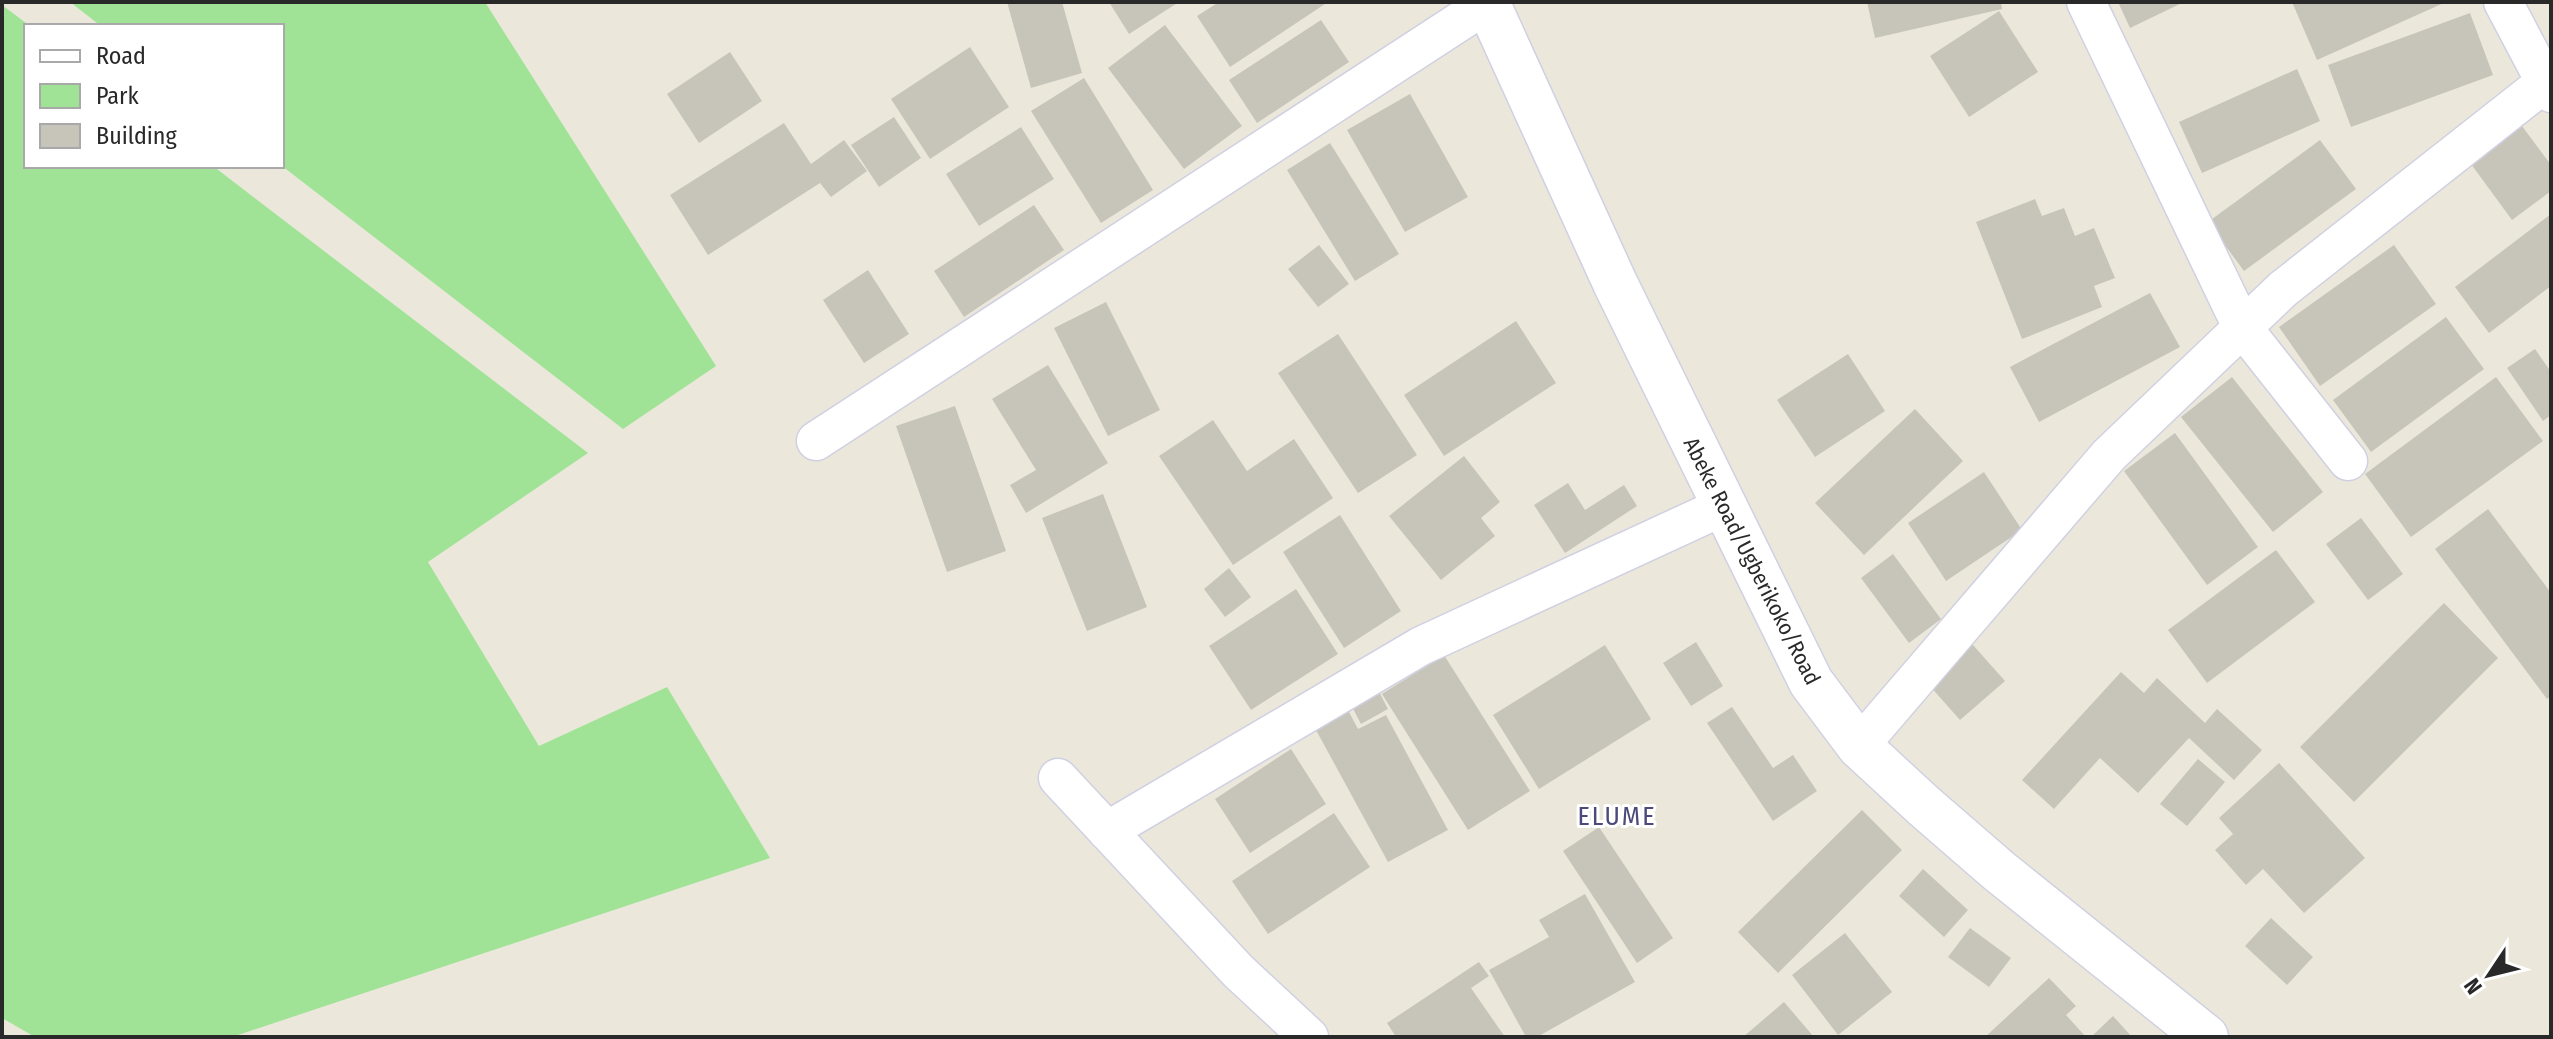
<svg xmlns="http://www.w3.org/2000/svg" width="2553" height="1039" font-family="'Fira Sans Condensed',sans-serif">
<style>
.green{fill:#a0e397}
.building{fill:#c7c4ba}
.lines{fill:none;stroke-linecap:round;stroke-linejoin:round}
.minor-casing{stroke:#d0d0e2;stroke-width:41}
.tertiary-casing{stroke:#d0d0e2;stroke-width:47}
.minor{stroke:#fff;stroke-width:38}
.tertiary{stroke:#fff;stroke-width:44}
.labels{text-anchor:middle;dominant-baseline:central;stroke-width:6;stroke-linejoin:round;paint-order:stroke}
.street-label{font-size:22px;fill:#292929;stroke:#fff}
.quarter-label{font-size:26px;letter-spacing:2px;fill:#4b4a7a;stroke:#fff}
</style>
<rect width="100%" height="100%" fill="#ebe8db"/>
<path class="green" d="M 70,2 L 485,2 L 716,366 L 623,429 L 282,166 L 282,26 L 101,26 Z
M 2,5 L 30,26 L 26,26 L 26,166 L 213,166 L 588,453 L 428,562 L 539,746 L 667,687 L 770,858 L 232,1037 L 35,1037 L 2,1018 Z"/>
<path class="building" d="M 1007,2 L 1062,2 L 1082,73 L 1031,88 Z
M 1109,2 L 1179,2 L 1129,34 Z
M 1219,2 L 1328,2 L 1230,67 L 1197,16 Z
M 1867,2 L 2001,2 L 2002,9 L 1875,38 Z
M 2118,2 L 2184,2 L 2130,28 Z
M 2292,2 L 2446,2 L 2317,60 Z
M 1999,11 L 2038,72 L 1969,117 L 1930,56 Z
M 2470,13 L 2493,75 L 2351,127 L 2328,65 Z
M 1321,20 L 1349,62 L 1257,123 L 1229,80 Z
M 1165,25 L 1242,126 L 1184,169 L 1108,68 Z
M 970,47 L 1009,107 L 930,159 L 891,99 Z
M 730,52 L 762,101 L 699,143 L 667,94 Z
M 2297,69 L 2320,121 L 2202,173 L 2179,122 Z
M 1084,78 L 1153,190 L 1101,223 L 1031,111 Z
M 1410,94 L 1468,197 L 1405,232 L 1347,130 Z
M 894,117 L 921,158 L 879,187 L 851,145 Z
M 784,123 L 811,164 L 844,140 L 867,171 L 831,197 L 820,183 L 708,255 L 670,195 Z
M 2522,126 L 2551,165 L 2551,191 L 2512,220 L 2471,164 Z
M 1021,127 L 1054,179 L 979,226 L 946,174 Z
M 2320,140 L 2356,189 L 2244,271 L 2208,222 Z
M 1330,143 L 1399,254 L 1355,281 L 1287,170 Z
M 2035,199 L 2042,216 L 2064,208 L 2075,236 L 2094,228 L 2115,278 L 2094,286 L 2102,307 L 2022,339 L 1976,222 Z
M 1034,205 L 1064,250 L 964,317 L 934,271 Z
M 2551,214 L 2551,286 L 2489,333 L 2455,287 Z
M 1319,245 L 1349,284 L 1318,307 L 1288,269 Z
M 2394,245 L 2436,304 L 2320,386 L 2279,327 Z
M 868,270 L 909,334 L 864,363 L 823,300 Z
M 2150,293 L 2180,347 L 2039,422 L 2010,367 Z
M 1106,302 L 1160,410 L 1108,436 L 1054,328 Z
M 2446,317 L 2484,369 L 2371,452 L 2333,400 Z
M 1516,321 L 1556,383 L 1444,456 L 1404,395 Z
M 1338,334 L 1417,455 L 1358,493 L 1278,373 Z
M 2535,349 L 2551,372 L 2551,415 L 2543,421 L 2507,368 Z
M 1848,354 L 1885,411 L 1815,457 L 1777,400 Z
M 1048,365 L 1108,463 L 1026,513 L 1010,485 L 1036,470 L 992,399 Z
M 2232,377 L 2323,492 L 2273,532 L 2181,417 Z
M 2496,377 L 2543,441 L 2411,537 L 2365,474 Z
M 955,406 L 1006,551 L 947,572 L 896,426 Z
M 1915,409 L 1963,461 L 1864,555 L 1815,503 Z
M 1213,420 L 1247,471 L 1294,439 L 1333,498 L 1233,565 L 1159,456 Z
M 2175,433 L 2258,547 L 2207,585 L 2124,471 Z
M 1464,456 L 1500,502 L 1481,518 L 1495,536 L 1441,580 L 1389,516 Z
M 1984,472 L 2022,530 L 1946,581 L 1908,523 Z
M 1568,483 L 1585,510 L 1624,485 L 1637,506 L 1565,553 L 1534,505 Z
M 1103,494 L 1147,607 L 1087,631 L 1042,518 Z
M 2488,509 L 2551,593 L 2551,696 L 2547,699 L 2435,549 Z
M 1340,515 L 1401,611 L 1344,648 L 1283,552 Z
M 2361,518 L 2403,574 L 2368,600 L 2326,544 Z
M 2276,550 L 2315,602 L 2207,683 L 2168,630 Z
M 1893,554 L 1941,619 L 1909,643 L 1861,578 Z
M 1229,568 L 1251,597 L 1225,617 L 1204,589 Z
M 1296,589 L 1338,654 L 1251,710 L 1209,646 Z
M 2444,603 L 2498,658 L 2354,802 L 2300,747 Z
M 1965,636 L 2005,681 L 1960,720 L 1921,676 Z
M 1696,642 L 1723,686 L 1691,706 L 1663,663 Z
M 1605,645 L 1651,719 L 1539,789 L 1493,715 Z
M 1444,655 L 1530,791 L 1468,830 L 1382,694 Z
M 2121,672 L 2144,693 L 2157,678 L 2205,723 L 2217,709 L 2262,750 L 2234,780 L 2189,738 L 2138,793 L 2100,758 L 2054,809 L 2022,780 Z
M 1375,684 L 1388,709 L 1361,724 L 1348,699 Z
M 1732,707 L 1773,768 L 1793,755 L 1817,791 L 1773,821 L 1707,723 Z
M 1349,712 L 1358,729 L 1386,715 L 1448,830 L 1388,862 L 1316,730 Z
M 1291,749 L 1326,804 L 1250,853 L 1215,799 Z
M 2198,759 L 2225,782 L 2187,826 L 2160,804 Z
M 2279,763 L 2365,858 L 2304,913 L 2263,869 L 2246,885 L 2215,850 L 2233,834 L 2219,818 Z
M 1862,810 L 1902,850 L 1778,973 L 1738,932 Z
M 1334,813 L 1370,867 L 1268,934 L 1232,881 Z
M 1599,827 L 1673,938 L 1637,963 L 1563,851 Z
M 1923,869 L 1968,910 L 1944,937 L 1899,896 Z
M 1585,894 L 1635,982 L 1537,1037 L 1526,1037 L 1489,970 L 1549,937 L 1539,920 Z
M 2271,918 L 2313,957 L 2287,985 L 2245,946 Z
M 1970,928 L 2011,958 L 1989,987 L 1948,957 Z
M 1845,933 L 1892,992 L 1838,1035 L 1792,975 Z
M 1479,962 L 1489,976 L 1471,988 L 1505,1037 L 1396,1037 L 1387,1023 Z
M 2049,978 L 2076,1006 L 2066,1015 L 2086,1037 L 1985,1037 Z
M 1784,1002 L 1814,1037 L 1743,1037 Z
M 2113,1016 L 2132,1037 L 2091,1037 Z"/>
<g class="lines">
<defs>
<path id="minor" d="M 2086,2 L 2242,327 L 2348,461
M 2503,2 L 2551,93
M 816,441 L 1488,3
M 1859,746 L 2109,455 L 2283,289 L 2551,78
M 1058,778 L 1238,971 L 1309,1037
M 1107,831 L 1421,646 L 1722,507"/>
<path id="tertiary" d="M 1487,2 L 1615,283 L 1811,682 L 1859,746 L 1924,806 L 1999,871 L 2206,1037"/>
</defs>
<use href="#minor" class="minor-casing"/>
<use href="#tertiary" class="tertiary-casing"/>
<use href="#minor" class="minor"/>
<use href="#tertiary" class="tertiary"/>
</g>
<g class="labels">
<g class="street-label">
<text transform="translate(1752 561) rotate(63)">Abeke Road/Ugberikoko/Road</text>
</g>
<g class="quarter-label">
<text x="1617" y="816">ELUME</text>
</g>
</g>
<rect width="2553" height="1039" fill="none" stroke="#292929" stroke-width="8"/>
<rect x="24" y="24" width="260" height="144" fill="#ffffff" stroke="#a9a9a9" stroke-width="2"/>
<rect x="40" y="50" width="40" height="12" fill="#ffffff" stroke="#a9a9a9" stroke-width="2"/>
<text x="96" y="64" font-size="24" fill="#292929">Road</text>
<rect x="40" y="84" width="40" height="24" fill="#a0e397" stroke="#a9a9a9" stroke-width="2"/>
<text x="96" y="104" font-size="24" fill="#292929">Park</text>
<rect x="40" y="124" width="40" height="24" fill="#c7c4ba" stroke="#a9a9a9" stroke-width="2"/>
<text x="96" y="144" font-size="24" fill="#292929">Building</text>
<g transform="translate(2489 975) rotate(235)" stroke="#ffffff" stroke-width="6" paint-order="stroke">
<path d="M0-6L14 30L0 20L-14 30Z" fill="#292929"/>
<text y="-12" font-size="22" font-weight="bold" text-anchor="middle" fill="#292929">N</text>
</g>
</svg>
